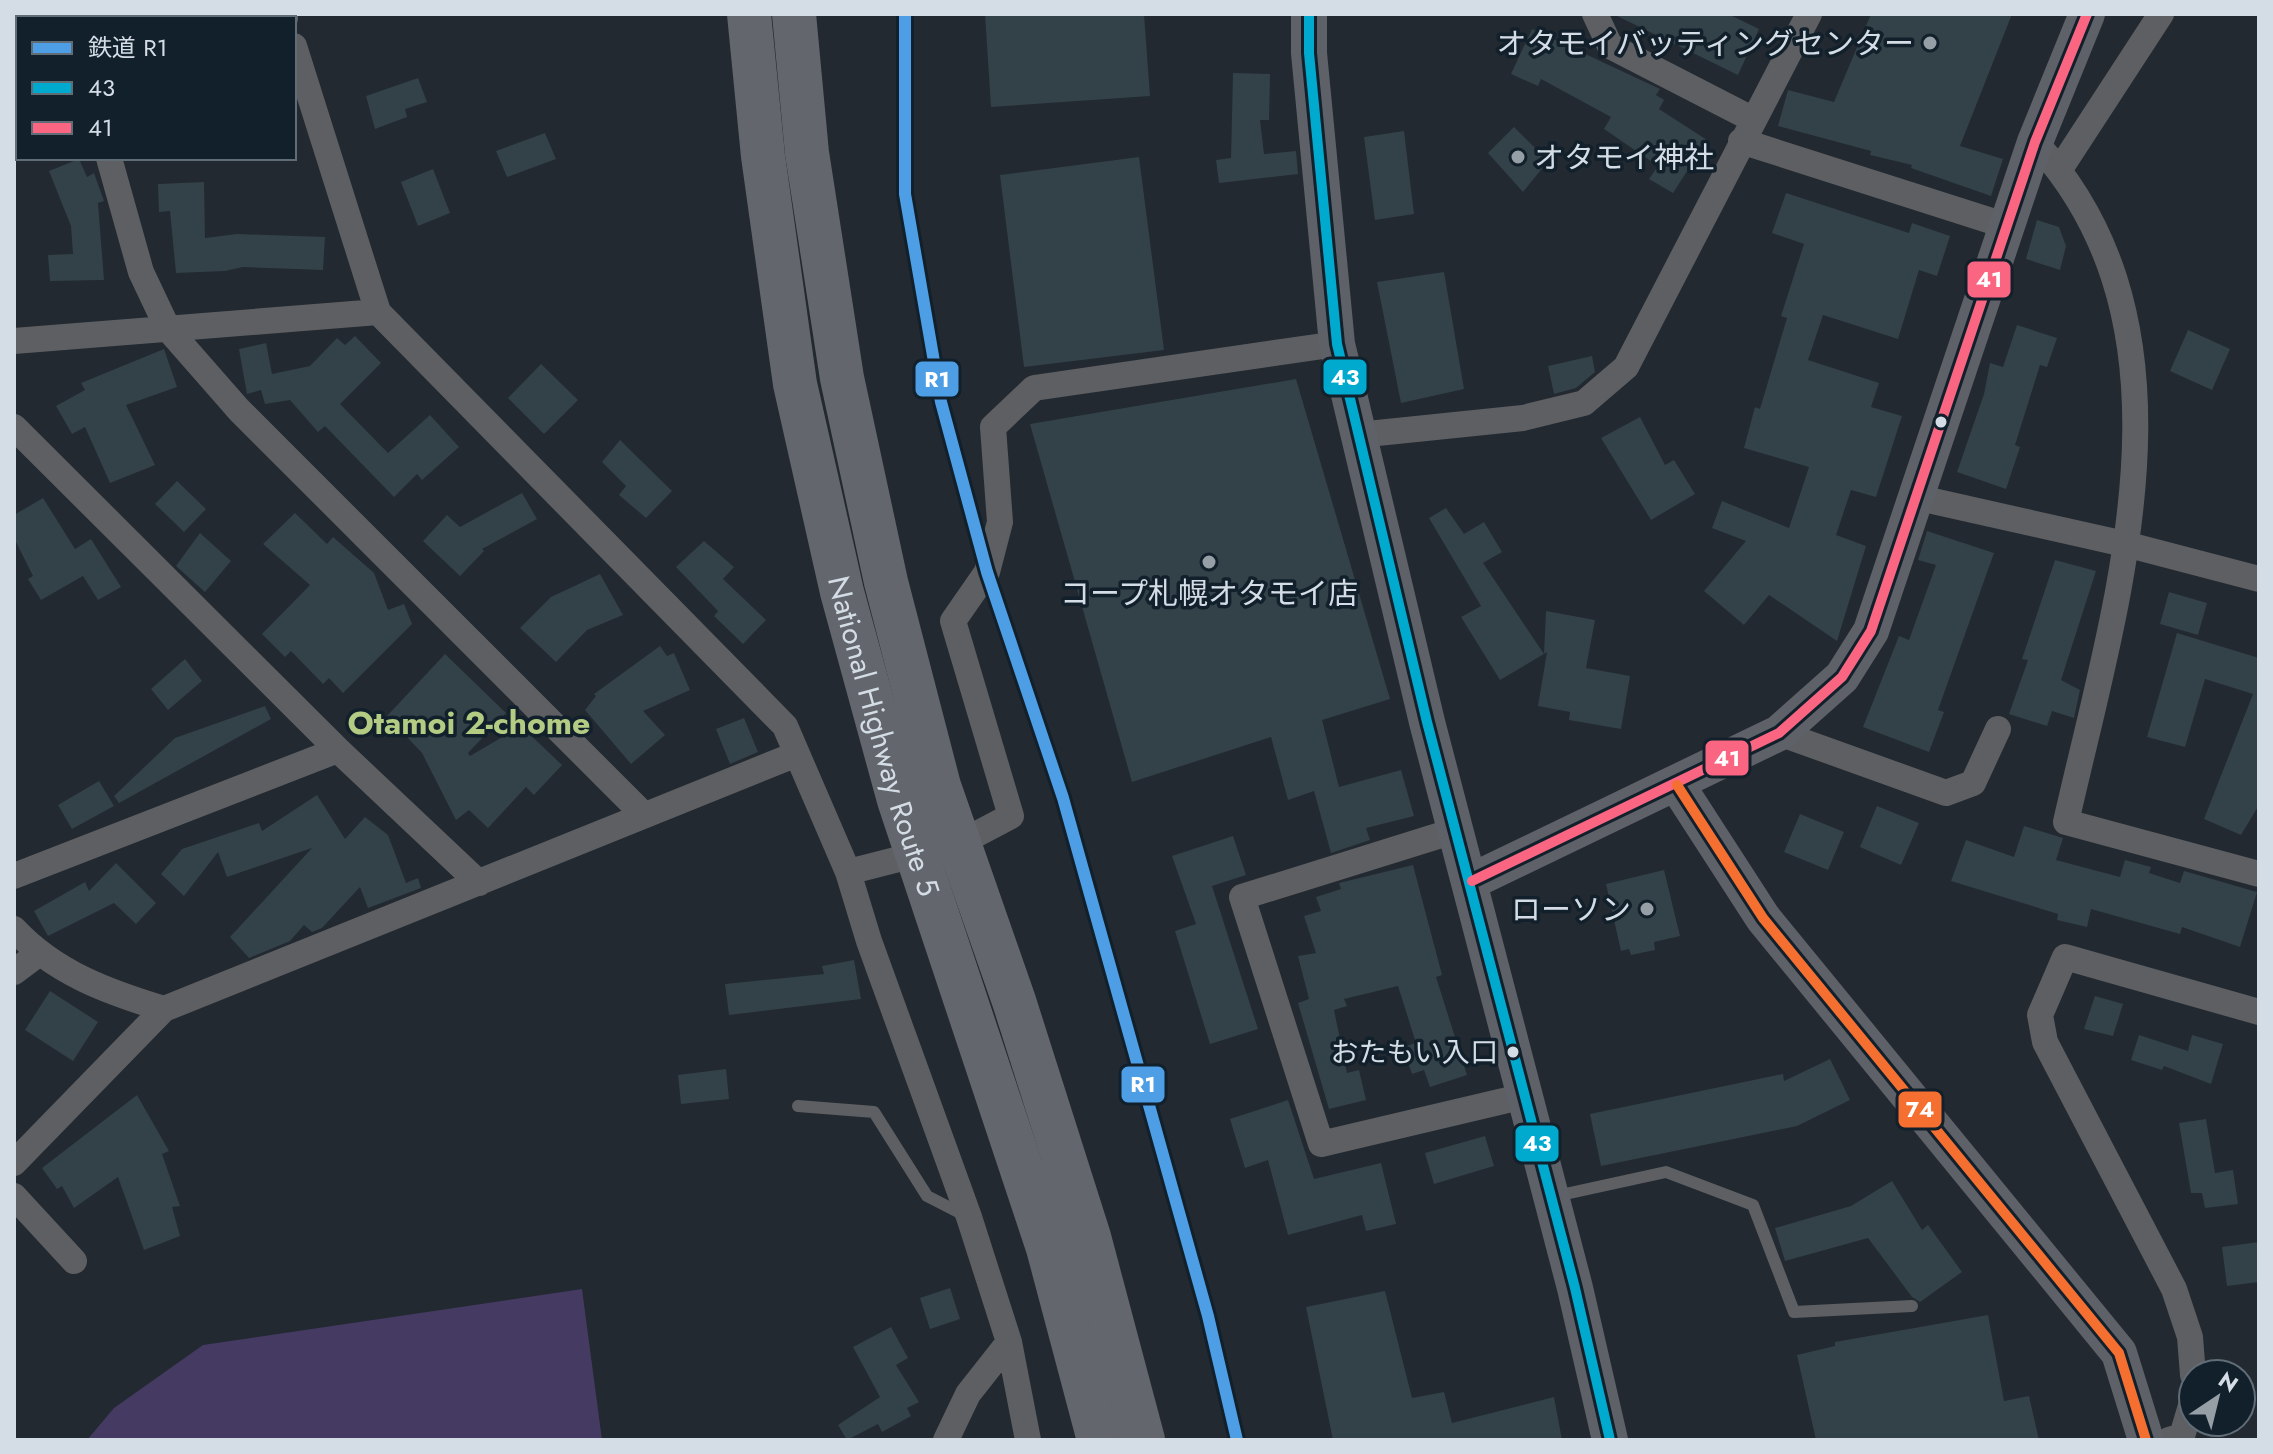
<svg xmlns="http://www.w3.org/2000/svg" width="2273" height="1454" font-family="Jost,'Noto Sans JP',sans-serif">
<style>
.green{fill:#453a62}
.building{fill:#334148}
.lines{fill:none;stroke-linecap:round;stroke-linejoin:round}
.lane{stroke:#5d5f63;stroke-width:12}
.street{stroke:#5d5f63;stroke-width:26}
.secondary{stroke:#5e6167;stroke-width:36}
.highway{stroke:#63666c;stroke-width:44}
.bus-1-casing{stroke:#12202c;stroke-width:16}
.bus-2-casing{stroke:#12202c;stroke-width:16}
.bus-3-casing{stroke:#12202c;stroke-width:16}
.bus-1{stroke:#00a9ce;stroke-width:10}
.bus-2{stroke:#fa6682;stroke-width:10}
.bus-3{stroke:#f46f30;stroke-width:10}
.rail-1-casing{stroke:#12202c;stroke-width:18}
.rail-1{stroke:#4d9ee5;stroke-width:12}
.poi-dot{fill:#969ea6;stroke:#12202c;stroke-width:3}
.bus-dot{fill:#d4dde6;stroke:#12202c;stroke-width:3}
.labels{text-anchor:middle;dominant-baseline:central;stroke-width:7;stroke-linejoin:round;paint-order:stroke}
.bus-label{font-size:28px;fill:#d4dde6;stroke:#12202c;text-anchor:end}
.poi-label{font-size:30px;fill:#d4dde6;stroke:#12202c;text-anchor:end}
.street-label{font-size:30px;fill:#d4dde6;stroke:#12202c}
.neighbourhood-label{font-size:32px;font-weight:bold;fill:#b3cb82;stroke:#12202c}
.line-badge{stroke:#12202c;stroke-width:3}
.badge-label{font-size:22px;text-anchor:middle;font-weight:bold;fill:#fff}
</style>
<rect width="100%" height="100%" fill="#222930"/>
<path class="green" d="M 582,1289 L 602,1440 L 87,1440 L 114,1408 L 203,1345 Z"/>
<path class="building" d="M 985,14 L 1144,14 L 1150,96 L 991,107 Z
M 1613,14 L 1728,14 L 1759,29 L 1738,75 Z
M 1871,14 L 2012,14 L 1960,146 L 2003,159 L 1991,196 L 1911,168 L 1912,165 L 1870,155 L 1871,151 L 1778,126 L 1788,90 L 1834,102 Z
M 1532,29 L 1660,89 L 1656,95 L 1664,100 L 1659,109 L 1707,140 L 1673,193 L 1649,179 L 1658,166 L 1604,129 L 1611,117 L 1541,79 L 1538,86 L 1511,74 Z
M 1233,73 L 1270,74 L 1269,120 L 1260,120 L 1264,154 L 1296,151 L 1298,174 L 1219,183 L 1216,160 L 1231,158 Z
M 418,78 L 427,102 L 405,109 L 407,117 L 375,129 L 366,96 Z
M 1514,127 L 1548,161 L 1523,192 L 1488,153 Z
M 1404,131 L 1414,214 L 1375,220 L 1364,137 Z
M 545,133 L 556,159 L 507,177 L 496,151 Z
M 1139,157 L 1164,350 L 1024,367 L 1000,175 Z
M 79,159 L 87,177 L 94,173 L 104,201 L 98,203 L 104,280 L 50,281 L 48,255 L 73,254 L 71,226 L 49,171 Z
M 433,169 L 450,213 L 418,226 L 401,182 Z
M 204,182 L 205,238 L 237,234 L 325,237 L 323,270 L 243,267 L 225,271 L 176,273 L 170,211 L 159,212 L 158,184 Z
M 1786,193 L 1909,233 L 1912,223 L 1950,236 L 1937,276 L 1919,270 L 1898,339 L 1823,315 L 1808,360 L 1879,383 L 1871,407 L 1902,416 L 1876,497 L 1851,490 L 1836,535 L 1866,546 L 1837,641 L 1769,595 L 1744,625 L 1704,591 L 1746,541 L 1712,528 L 1722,501 L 1789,528 L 1809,467 L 1744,448 L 1755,407 L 1760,409 L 1787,318 L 1781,316 L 1804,244 L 1772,233 Z
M 2037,220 L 2059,227 L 2066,246 L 2060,270 L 2026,259 Z
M 1444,272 L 1464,389 L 1401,403 L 1377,282 Z
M 2017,325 L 2057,338 L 2047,367 L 2040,365 L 2015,445 L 2020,447 L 2006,489 L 1957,472 L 1984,394 L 1990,363 L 2003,367 Z
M 2188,330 L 2230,349 L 2212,390 L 2170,371 Z
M 355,336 L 381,363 L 340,404 L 388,453 L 430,415 L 459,447 L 422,480 L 417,474 L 394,497 L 325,426 L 318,432 L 290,400 L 265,404 L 261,390 L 247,394 L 239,349 L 266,343 L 272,374 L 310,366 L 337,338 L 345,345 Z
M 164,349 L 177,387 L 126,405 L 155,465 L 110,483 L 85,427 L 72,434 L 56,406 L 85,390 L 81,383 Z
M 1592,356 L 1595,372 L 1576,388 L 1554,394 L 1548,366 Z
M 541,364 L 578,400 L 544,434 L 508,398 Z
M 1296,379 L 1390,699 L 1322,720 L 1339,787 L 1401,770 L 1414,816 L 1366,828 L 1370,840 L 1331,853 L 1314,791 L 1288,800 L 1271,737 L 1132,782 L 1030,424 Z
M 1640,417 L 1665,465 L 1674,460 L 1695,494 L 1651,520 L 1601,438 Z
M 620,440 L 672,491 L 646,518 L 619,495 L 626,486 L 602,462 Z
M 177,481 L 206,509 L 184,532 L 155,504 Z
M 522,493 L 537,519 L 482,549 L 484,551 L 460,576 L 423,541 L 447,515 L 460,527 Z
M 43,498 L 75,549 L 91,539 L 121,587 L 98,600 L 83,576 L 41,600 L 28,579 L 33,576 L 14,538 L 14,515 Z
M 1446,508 L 1464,534 L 1484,522 L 1502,552 L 1483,563 L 1544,654 L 1500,680 L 1461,617 L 1481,606 L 1429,518 Z
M 295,513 L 327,544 L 333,537 L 374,573 L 388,610 L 404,604 L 412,624 L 343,693 L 329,678 L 323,684 L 291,651 L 285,657 L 262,634 L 310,585 L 263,544 Z
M 1927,531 L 1994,553 L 1938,710 L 1944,712 L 1929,752 L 1863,727 L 1899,636 L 1909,640 L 1936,565 L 1918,560 Z
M 200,533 L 231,561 L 205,592 L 176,566 Z
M 704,541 L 734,567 L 723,579 L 766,620 L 743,644 L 714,616 L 718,611 L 676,567 Z
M 2055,560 L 2096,571 L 2061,680 L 2080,690 L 2074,718 L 2052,711 L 2047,726 L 2009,714 L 2028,660 L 2022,659 Z
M 600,574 L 623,615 L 587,630 L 556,662 L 520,628 L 551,597 Z
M 2169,592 L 2207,603 L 2198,635 L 2160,624 Z
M 1546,611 L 1595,620 L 1586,668 L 1630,676 L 1621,729 L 1569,720 L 1570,712 L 1538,706 L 1547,652 L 1544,654 Z
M 2177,633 L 2259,658 L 2259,805 L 2241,835 L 2204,819 L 2253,694 L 2205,679 L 2185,747 L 2147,737 Z
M 660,646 L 667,656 L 674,653 L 690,690 L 643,711 L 665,735 L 631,764 L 585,710 L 596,696 L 594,694 Z
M 445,654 L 506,713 L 468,753 L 470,756 L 521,726 L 562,765 L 534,795 L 526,787 L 488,828 L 469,810 L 456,820 L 422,753 L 387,716 Z
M 185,659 L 202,681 L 168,710 L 151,689 Z
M 265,706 L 271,719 L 119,803 L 114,796 L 175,738 Z
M 744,718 L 758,752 L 730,764 L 716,729 Z
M 99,781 L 114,806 L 72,829 L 58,805 Z
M 317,795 L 345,839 L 365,817 L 388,835 L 406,883 L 418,878 L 421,888 L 368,908 L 360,887 L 322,928 L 312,932 L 304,925 L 290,941 L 249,958 L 230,937 L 312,848 L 227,877 L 218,852 L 184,896 L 161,874 L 182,849 L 259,823 L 262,831 Z
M 1877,806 L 1919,823 L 1901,865 L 1860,847 Z
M 1800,814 L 1844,832 L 1828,870 L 1784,852 Z
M 2024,826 L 2063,838 L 2056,860 L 2120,877 L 2125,860 L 2151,867 L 2149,873 L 2180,883 L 2184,871 L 2257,892 L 2240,947 L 2182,927 L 2180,934 L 2091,909 L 2087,927 L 2057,920 L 2058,914 L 1951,881 L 1966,840 L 2014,857 Z
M 1233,836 L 1246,875 L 1212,886 L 1258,1029 L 1210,1044 L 1175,931 L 1196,924 L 1172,856 Z
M 116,863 L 156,903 L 136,924 L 114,903 L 48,936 L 34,911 L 85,882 L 89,891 Z
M 1413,865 L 1442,975 L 1436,977 L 1467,1075 L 1430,1087 L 1424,1070 L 1412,1074 L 1403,1047 L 1416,1043 L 1398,986 L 1344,999 L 1347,1006 L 1334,1010 L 1347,1073 L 1359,1070 L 1366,1100 L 1329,1109 L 1298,1003 L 1309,999 L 1298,956 L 1316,953 L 1304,916 L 1321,911 L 1316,897 L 1341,889 L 1339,883 Z
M 1664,870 L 1680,936 L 1654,942 L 1655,950 L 1631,955 L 1629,949 L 1621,951 L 1606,884 Z
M 854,960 L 861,999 L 729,1015 L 725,984 L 824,974 L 822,966 Z
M 50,991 L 98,1022 L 73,1061 L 25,1030 Z
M 2095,996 L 2123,1004 L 2113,1036 L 2084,1029 Z
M 2139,1035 L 2188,1051 L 2192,1035 L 2223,1044 L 2211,1084 L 2164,1066 L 2162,1070 L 2131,1060 Z
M 1830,1059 L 1850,1100 L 1797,1126 L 1601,1166 L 1590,1114 L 1783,1074 L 1784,1081 Z
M 726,1069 L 729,1099 L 681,1104 L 678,1075 Z
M 137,1095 L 169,1151 L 162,1154 L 180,1206 L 172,1207 L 180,1236 L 144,1250 L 118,1177 L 74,1208 L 62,1186 L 57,1189 L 42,1168 Z
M 1288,1100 L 1314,1179 L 1381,1163 L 1396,1224 L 1366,1231 L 1362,1215 L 1288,1235 L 1268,1160 L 1245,1168 L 1230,1119 Z
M 2206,1119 L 2215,1173 L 2233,1170 L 2238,1204 L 2205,1208 L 2202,1193 L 2191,1193 L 2179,1123 Z
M 1485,1136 L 1494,1166 L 1434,1184 L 1425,1153 Z
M 1892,1181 L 1922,1230 L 1928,1225 L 1962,1272 L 1920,1302 L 1912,1297 L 1868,1238 L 1785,1261 L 1775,1228 L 1851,1206 Z
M 2259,1242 L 2259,1282 L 2227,1286 L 2222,1247 Z
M 950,1288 L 960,1319 L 930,1329 L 920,1298 Z
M 1385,1291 L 1412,1398 L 1444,1392 L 1452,1423 L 1554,1397 L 1562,1440 L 1333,1440 L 1306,1307 Z
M 1988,1315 L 2004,1401 L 2029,1396 L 2039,1440 L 1816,1440 L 1797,1355 L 1835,1346 L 1835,1342 Z
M 891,1327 L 908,1358 L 896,1365 L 919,1402 L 907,1408 L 911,1416 L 882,1432 L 878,1424 L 847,1440 L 838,1425 L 880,1397 L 853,1347 Z"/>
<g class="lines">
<path class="lane" d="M 798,1106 L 874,1112 L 927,1196 L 966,1216
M 1556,1196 L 1666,1172 L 1753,1205 L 1794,1312 L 1912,1306"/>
<path class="street" d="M 70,14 L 71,18
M 284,14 L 285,18
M 1595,14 L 1610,46 L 1752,119
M 294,46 L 378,312
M 1741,141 L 2007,226
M 2035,142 C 2208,330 2115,604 2066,822 L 2259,874
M 109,158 L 141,272 L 168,329 L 239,410 L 643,814
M 2060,169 L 2161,14
M 14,341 L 378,312 L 785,726 L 848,872 L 869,941 L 969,1217 L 1009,1342 L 1028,1440
M 14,427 L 338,750 L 479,883
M 1358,435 L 1523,418 L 1584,403 L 1626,367 L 1809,14
M 1915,497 L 2129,545 L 2259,579
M 1779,733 L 1946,793 L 1973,783 L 1998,729
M 1457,830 L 1242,897 L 1321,1144 L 1525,1096
M 848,872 L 958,844 L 1011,816 L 953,621 L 987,572 L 1000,522 L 993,427 L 1034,388 L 1337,344
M 14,876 L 338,750
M 14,929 C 55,973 108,992 164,1009
M 14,972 L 38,954
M 14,1163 L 164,1009 L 797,754
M 14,1196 L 74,1261
M 2193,1375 L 2190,1337 L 2174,1289 L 2045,1042 L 2040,1015 L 2065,957 L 2259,1012
M 946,1440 L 968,1394 L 1009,1342
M 2169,1440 L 2182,1436 L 2193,1399"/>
<path class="secondary" d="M 1309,14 L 1309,53 L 1337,344 L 1427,722 L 1575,1288 L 1610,1440
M 1677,785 L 1763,918 L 2119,1353 L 2146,1440
M 1472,881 L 1779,733 L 1842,677 L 1871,631 L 2035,142 L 2087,14"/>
<g class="highway">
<path id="s1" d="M 749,14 L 763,156 L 795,384 L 842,592 L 899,800 L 1048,1248 L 1099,1440"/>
<path d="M 794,14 L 807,153 L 842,378 L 886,582 L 939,786 L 1014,1001 L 1089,1237 L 1143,1440"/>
</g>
<defs>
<path id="bus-1" d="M 1309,14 L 1309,53 L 1337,344 L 1427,722 L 1575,1288 L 1610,1440"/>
<path id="bus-2" d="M 1472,881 L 1779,733 L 1842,677 L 1871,631 L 2035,142 L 2087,14"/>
<path id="bus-3" d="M 1677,785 L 1763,918 L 2119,1353 L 2146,1440"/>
</defs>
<use href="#bus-1" class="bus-1-casing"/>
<use href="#bus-2" class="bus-2-casing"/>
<use href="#bus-3" class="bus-3-casing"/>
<use href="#bus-1" class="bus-1"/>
<use href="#bus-2" class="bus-2"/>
<use href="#bus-3" class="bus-3"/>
<defs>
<path id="rail-1" d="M 905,14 L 905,194 L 941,402 L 987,572 L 1063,798 L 1208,1316 L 1237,1440"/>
</defs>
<use href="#rail-1" class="rail-1-casing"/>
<use href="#rail-1" class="rail-1"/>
</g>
<g class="poi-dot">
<circle cx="1930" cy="43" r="8"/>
<circle cx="1518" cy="157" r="8"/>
<circle cx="1209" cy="562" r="8"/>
<circle cx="1647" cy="909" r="8"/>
</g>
<g class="bus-dot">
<circle cx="1941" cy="422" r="7"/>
<circle cx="1513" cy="1052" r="7"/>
</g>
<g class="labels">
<g class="bus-label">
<text x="1498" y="1052">おたもい入口</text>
</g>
<g class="poi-label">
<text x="1914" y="43">オタモイバッティングセンター</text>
<text x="1534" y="157" text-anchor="start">オタモイ神社</text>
<text x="1209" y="593" text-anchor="middle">コープ札幌オタモイ店</text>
<text x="1631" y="909">ローソン</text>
</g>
<g class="street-label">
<text stroke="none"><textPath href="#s1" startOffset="736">National Highway Route 5</textPath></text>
</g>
<g class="neighbourhood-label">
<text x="469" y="723">Otamoi 2-chome</text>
</g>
</g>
<g class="line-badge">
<rect x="1966" y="260" width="46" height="39" rx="8" fill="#fa6682"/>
<rect x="1322" y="358" width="46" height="38" rx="8" fill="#00a9ce"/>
<rect x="914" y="360" width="46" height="38" rx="8" fill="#4d9ee5"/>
<rect x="1704" y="739" width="46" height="38" rx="8" fill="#fa6682"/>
<rect x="1120" y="1065" width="46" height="39" rx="8" fill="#4d9ee5"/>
<rect x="1897" y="1090" width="46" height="39" rx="8" fill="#f46f30"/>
<rect x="1514" y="1124" width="46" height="39" rx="8" fill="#00a9ce"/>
</g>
<g class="badge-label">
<text x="1989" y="287">41</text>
<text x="1345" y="385">43</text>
<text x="937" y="387">R1</text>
<text x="1727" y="766">41</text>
<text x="1143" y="1092">R1</text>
<text x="1920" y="1117">74</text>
<text x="1537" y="1151">43</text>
</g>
<rect width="2273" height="1454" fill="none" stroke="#d4dde6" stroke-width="32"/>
<rect x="16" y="16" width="280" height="144" fill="#12202c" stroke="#606c76" stroke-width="2"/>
<rect x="32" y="42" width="40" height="12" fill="#4d9ee5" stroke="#606c76" stroke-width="2"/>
<text x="88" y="56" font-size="24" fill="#d4dde6">鉄道 R1</text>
<rect x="32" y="82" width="40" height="12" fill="#00a9ce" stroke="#606c76" stroke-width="2"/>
<text x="88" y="96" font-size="24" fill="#d4dde6">43</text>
<rect x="32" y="122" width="40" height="12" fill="#fa6682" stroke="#606c76" stroke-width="2"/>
<text x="88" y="136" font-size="24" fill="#d4dde6">41</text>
<g transform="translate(2217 1398) rotate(35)"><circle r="38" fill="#12202c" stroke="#606c76" stroke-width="2"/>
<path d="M0-6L14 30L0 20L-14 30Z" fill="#969ea6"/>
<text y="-12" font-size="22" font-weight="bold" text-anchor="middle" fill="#d4dde6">N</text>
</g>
</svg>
